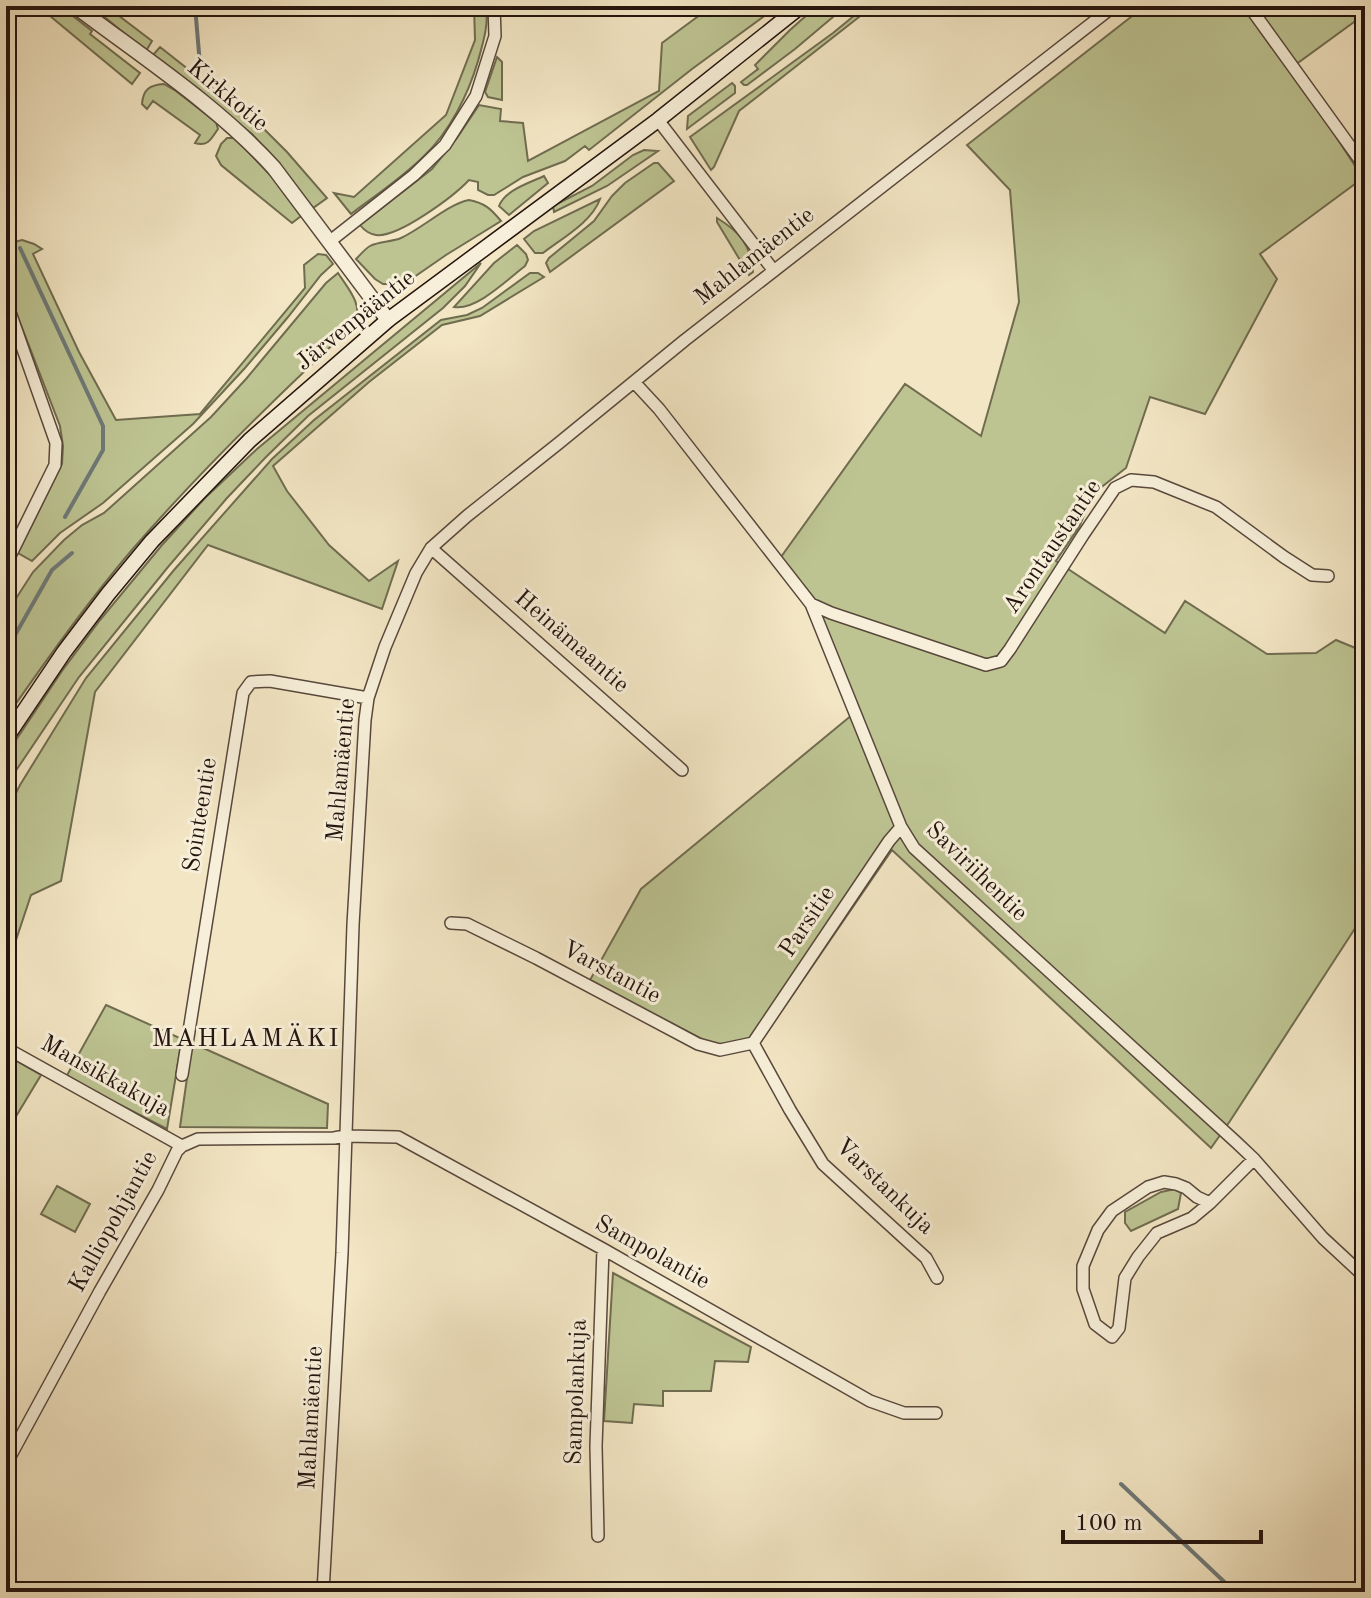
<svg xmlns="http://www.w3.org/2000/svg" width="1371" height="1598" font-family="'Old Standard TT',serif">
<style>
.green{fill:#bdc492;stroke:#706c50;stroke-width:2}
.lines{fill:none;stroke-linecap:round;stroke-linejoin:round}
.stream{stroke:#6e7978;stroke-width:4}
.minor-casing{stroke:#58483c;stroke-width:14}
.tertiary-casing{stroke:#58483c;stroke-width:17}
.secondary-casing{stroke:#24140e;stroke-width:17}
.minor{stroke:#f7efd9;stroke-width:11}
.tertiary{stroke:#f7efd9;stroke-width:14}
.secondary{stroke:#f7efd9;stroke-width:14}
.labels{text-anchor:middle;dominant-baseline:central;stroke-width:6;stroke-linejoin:round;paint-order:stroke}
.street-label{font-size:24px;fill:#24140e;stroke:#f7efd9}
.neighbourhood-label{font-size:26px;letter-spacing:2px;fill:#24140e;stroke:#f7efd9}
</style>
<rect width="100%" height="100%" fill="#f3e6c4"/>
<filter id="stains"><feTurbulence type="fractalNoise" baseFrequency=".0025" numOctaves="4"/><feColorMatrix values="0 0 0 0 .2 0 0 0 0 .09 0 0 0 0 .02 0 0 0 .5 -.17"/></filter>
<radialGradient id="worn" r=".72"><stop offset=".6" stop-color="#630" stop-opacity="0"/><stop offset="1" stop-color="#630" stop-opacity=".3"/></radialGradient>
<path class="green" d="M 38,6 L 60,6 L 92,31 L 90,34 L 140,73 L 132,84 Z
M 91,6 L 106,6 L 152,41 L 146,51 Z
M 474,6 L 486,6 C 489,24 483,43 478,61 C 468,95 450,131 424,156 C 402,178 376,195 351,214 L 334,193 L 354,197 L 446,115 L 475,40 Z
M 712,6 L 778,6 L 692,69 L 589,150 L 585,146 L 565,161 L 523,177 L 494,195 L 488,195 L 478,190 L 478,182 L 469,180 C 454,196 398,238 376,235 C 369,234 364,230 360,225 L 432,169 L 457,138 L 479,105 L 501,109 L 500,121 L 523,123 L 528,161 L 659,91 L 662,43 Z
M 817,6 L 846,6 L 795,49 L 747,85 L 744,85 L 741,82 L 758,69 L 755,65 L 790,30 Z
M 866,6 L 873,6 L 739,111 L 714,167 L 711,170 L 690,137 L 833,33 Z
M 1145,6 L 1365,6 L 1365,14 L 1291,68 L 1363,178 L 1260,254 L 1277,279 L 1205,414 L 1150,397 L 1126,468 L 1094,493 L 1079,527 L 1056,561 L 1165,633 L 1185,601 L 1267,654 L 1316,653 L 1336,640 L 1365,652 L 1365,913 L 1230,1121 L 1211,1148 L 892,850 L 763,1038 L 713,1045 L 590,980 L 641,889 L 858,710 L 818,613 L 817,602 L 781,557 L 905,384 L 981,436 L 1019,302 L 1010,190 L 967,145 Z
M 160,47 L 264,129 L 287,152 L 327,198 L 313,208 L 284,170 L 252,134 L 152,56 Z
M 497,57 L 502,62 L 502,100 L 488,97 L 485,92 Z
M 732,83 L 735,86 L 735,93 L 687,129 L 688,116 Z
M 164,84 L 176,91 L 216,122 L 218,129 C 211,139 208,147 195,143 L 200,135 L 153,101 L 147,109 L 142,104 C 143,89 150,85 164,84 Z
M 227,138 L 235,138 L 273,178 L 301,216 L 292,223 L 221,165 L 216,156 L 221,144 Z
M 644,150 L 658,151 L 607,186 L 554,212 L 553,206 L 592,186 L 633,155 Z
M 658,163 L 674,181 L 550,272 L 546,263 L 549,258 L 594,221 L 612,196 L 625,183 L 654,163 Z
M 544,176 L 548,183 L 509,215 L 499,206 C 505,190 529,183 544,176 Z
M 600,199 C 592,222 561,239 543,253 L 535,253 L 524,239 L 534,231 Z
M 469,200 C 485,203 491,209 501,221 L 446,255 L 404,284 L 383,284 L 375,279 L 356,259 C 360,255 365,249 370,246 C 379,241 392,242 401,238 C 423,228 448,204 469,200 Z
M 717,218 C 740,232 751,245 753,272 L 749,275 L 717,222 Z
M 22,240 L 34,244 L 42,249 L 33,254 L 79,352 L 116,420 L 200,414 L 305,288 L 304,265 L 318,254 L 326,255 L 333,264 L 321,275 L 288,317 L 245,368 L 193,424 L 103,503 L 60,533 L 32,561 L 18,553 L 62,464 L 63,446 L 60,426 L 6,286 L 6,244 Z
M 517,245 L 526,254 L 528,260 L 525,266 C 508,279 476,311 454,307 L 494,263 Z
M 481,263 L 465,286 L 443,308 L 308,416 L 266,457 L 227,498 L 168,567 L 79,677 L 15,772 L 6,768 L 6,756 L 14,743 L 62,671 L 100,620 L 162,545 L 205,498 L 257,449 Z
M 338,273 C 349,290 363,304 355,324 C 277,396 200,471 131,551 C 86,604 46,660 6,718 L 6,614 L 33,572 L 64,540 L 82,525 L 104,513 L 211,417 L 246,379 L 326,283 Z
M 530,273 L 538,273 L 544,277 L 480,316 L 442,325 L 369,382 L 273,466 L 287,491 L 329,545 L 369,581 L 398,561 L 382,609 L 208,545 L 95,692 L 61,881 L 31,895 L 14,946 L 6,941 L 6,813 L 20,785 L 86,678 L 174,570 L 272,459 L 314,420 L 441,320 L 467,315 L 482,308 Z
M 106,1005 L 182,1039 L 167,1129 L 66,1077 Z
M 192,1043 L 328,1104 L 327,1128 L 180,1127 Z
M 6,1055 L 41,1075 L 6,1133 Z
M 57,1186 L 90,1204 L 75,1232 L 41,1214 Z
M 1175,1189 L 1181,1193 L 1178,1209 L 1131,1231 L 1125,1223 L 1125,1212 L 1161,1192 Z
M 613,1273 L 751,1347 L 748,1362 L 715,1361 L 711,1391 L 663,1391 L 663,1406 L 634,1404 L 632,1423 L 604,1421 Z"/>
<g class="lines">
<path class="stream" d="M 195,6 L 200,65
M 6,213 L 9,221
M 20,248 L 103,426 L 103,450 L 65,517
M 6,651 L 52,570 L 72,553
M 1121,1484 L 1235,1592"/>
<defs>
<path id="minor" d="M 1249,6 L 1365,167
M 658,120 L 774,271
M 329,242 L 414,175 L 445,145 L 476,96 L 495,36 L 494,6
M 6,301 L 56,443 L 55,465 L 6,564
M 634,382 L 659,409 L 811,604 L 901,827 L 914,848 L 1236,1142 L 1254,1159 L 1323,1238 L 1365,1277
M 431,548 L 682,770
M 811,604 L 831,613 L 986,665 L 1001,661 L 1010,649 L 1083,535 L 1115,488 L 1131,480 L 1154,482 L 1216,507 L 1284,557 L 1312,575 L 1328,576
M 451,923 L 467,924 L 536,958 L 698,1044 L 720,1050 L 753,1043
M 753,1043 L 790,1110 L 823,1164 L 926,1258 L 937,1278
M 753,1043 L 889,841 L 901,827
M 6,1048 L 182,1146
M 182,1075 L 243,693 L 251,682 L 270,681 L 368,698
M 1210,1203 L 1192,1218 L 1157,1233 L 1138,1257 L 1125,1278 L 1119,1328 L 1112,1337 L 1095,1324 L 1083,1289 L 1083,1266 L 1098,1230 L 1112,1211 L 1148,1187 L 1164,1182 L 1176,1184 L 1186,1188 L 1197,1197 L 1210,1203 L 1254,1159
M 6,1464 L 100,1291 L 158,1190 L 177,1151 L 182,1146 L 198,1139 L 334,1138 L 345,1136 L 398,1137 L 603,1249 L 870,1401 L 904,1413 L 936,1413
M 598,1536 L 596,1446 L 603,1249
M 6,1589 L 12,1592
M 323,1592 L 342,1253 L 353,925 L 365,720 L 368,698 L 385,647 L 416,573 L 431,548 L 467,516 L 559,443 L 685,340 L 1114,6"/>
<path id="tertiary" d="M 75,6 C 141,56 218,106 274,168 L 388,320"/>
<path id="secondary" d="M 6,738 L 64,652 L 108,594 L 152,541 L 250,440 L 388,320 L 658,120 L 801,6"/>
</defs>
<use href="#minor" class="minor-casing"/>
<use href="#tertiary" class="tertiary-casing"/>
<use href="#secondary" class="secondary-casing"/>
<use href="#minor" class="minor"/>
<use href="#tertiary" class="tertiary"/>
<use href="#secondary" class="secondary"/>
</g>
<g class="labels">
<g class="street-label">
<text transform="translate(227 96) rotate(40)">Kirkkotie</text>
<text transform="translate(755 257) rotate(-38)">Mahlamäentie</text>
<text transform="translate(356 321) rotate(-39)">Järvenpääntie</text>
<text transform="translate(1053 547) rotate(-56)">Arontaustantie</text>
<text transform="translate(571 642) rotate(41)">Heinämaantie</text>
<text transform="translate(342 770) rotate(-85)">Mahlamäentie</text>
<text transform="translate(201 815) rotate(-81)">Sointeentie</text>
<text transform="translate(976 872) rotate(44)">Saviriihentie</text>
<text transform="translate(808 922) rotate(-56)">Parsitie</text>
<text transform="translate(611 973) rotate(28)">Varstantie</text>
<text transform="translate(105 1077) rotate(29)">Mansikkakuja</text>
<text transform="translate(884 1187) rotate(44)">Varstankuja</text>
<text transform="translate(114 1222) rotate(-61)">Kalliopohjantie</text>
<text transform="translate(652 1253) rotate(29)">Sampolantie</text>
<text transform="translate(577 1392) rotate(-88)">Sampolankuja</text>
<text transform="translate(312 1418) rotate(-87)">Mahlamäentie</text>
</g>
<g class="neighbourhood-label">
<text x="246" y="1039">MAHLAMÄKI</text>
</g>
</g>
<rect width="1371" height="1598" fill="none" stroke="#f3e6c4" stroke-width="32"/>
<rect x="8" y="8" width="1355" height="1582" fill="none" stroke="#24140e" stroke-width="4"/>
<rect x="16" y="16" width="1339" height="1566" fill="none" stroke="#24140e" stroke-width="2"/>
<path d="M1063 1530v12h198v-12" fill="none" stroke="#24140e" stroke-width="4"/>
<text x="1075" y="1530" font-size="24" fill="#24140e" stroke="#f7efd9" stroke-width="6" paint-order="stroke">100 m</text>
<rect width="100%" height="100%" filter="url(#stains)"/>
<rect width="100%" height="100%" fill="url(#worn)"/>
</svg>
